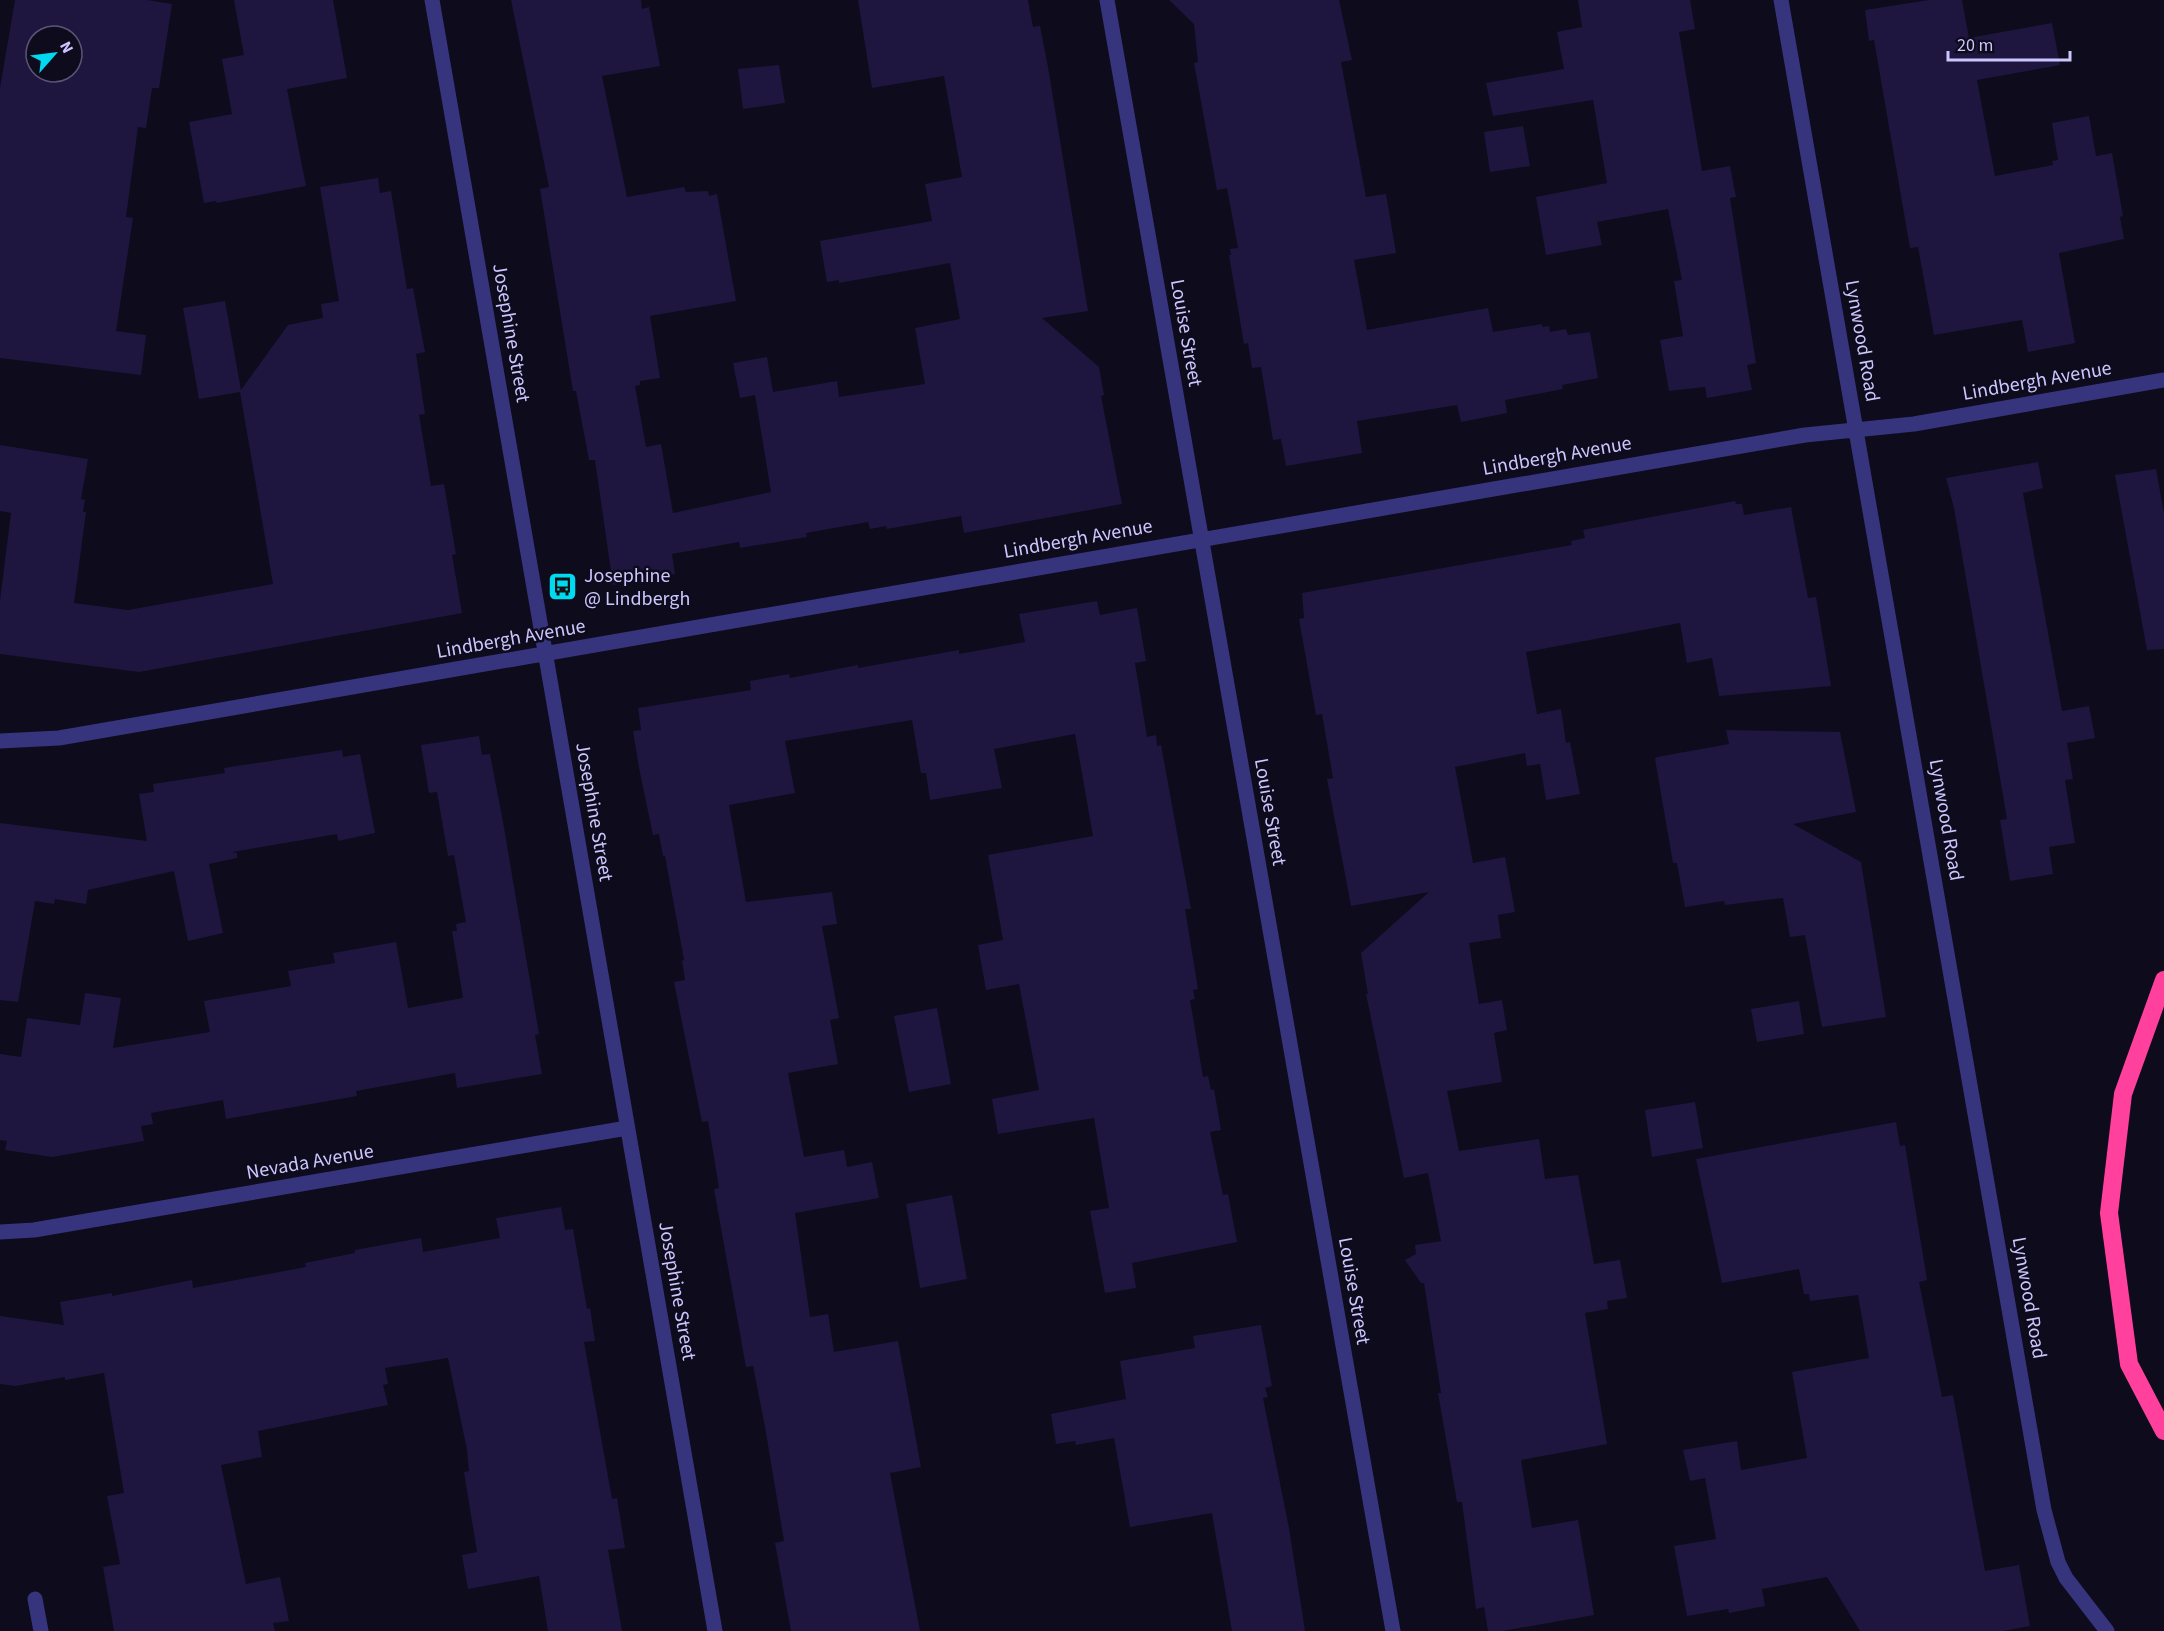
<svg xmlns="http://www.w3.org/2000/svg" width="2164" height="1631" font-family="'Source Sans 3',sans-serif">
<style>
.building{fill:#1e163e;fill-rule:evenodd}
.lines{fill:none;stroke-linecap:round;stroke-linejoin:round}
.minor{stroke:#36347d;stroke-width:15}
.motorway{stroke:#ff419d;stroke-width:18}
.labels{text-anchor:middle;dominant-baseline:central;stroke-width:5;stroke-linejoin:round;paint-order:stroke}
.street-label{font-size:20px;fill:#ccc6ff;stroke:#0e0b1d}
.poi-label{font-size:20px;fill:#ccc6ff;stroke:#0e0b1d;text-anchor:start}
</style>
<rect width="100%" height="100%" fill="#0e0b1d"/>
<path class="building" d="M 15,0 L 147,0 L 172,4 L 159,88 L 152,88 L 146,128 L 138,127 L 126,217 L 133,218 L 116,331 L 146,335 L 141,375 L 0,358 L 0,88 ZM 36,36 L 72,36 L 72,72 L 36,72 Z
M 234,0 L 333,0 L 347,78 L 287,89 L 306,186 L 217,203 L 216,201 L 204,203 L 189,122 L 232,114 L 222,59 L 244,55 Z
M 511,0 L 641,0 L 642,9 L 649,7 L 660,66 L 602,76 L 627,197 L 684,187 L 686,192 L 708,191 L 709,196 L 717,194 L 736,301 L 650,316 L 660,378 L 640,381 L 640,385 L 635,386 L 646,447 L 661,444 L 673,513 L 771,492 L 755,395 L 740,398 L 733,363 L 767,357 L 773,392 L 837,381 L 839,397 L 925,384 L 915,328 L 960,319 L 950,263 L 839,283 L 839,280 L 827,282 L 820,241 L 932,221 L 925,184 L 962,177 L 944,76 L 872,88 L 858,0 L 1028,0 L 1033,27 L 1040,26 L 1048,67 L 1088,311 L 1042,318 L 1099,367 L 1104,395 L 1101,396 L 1122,504 L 964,533 L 961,516 L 887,529 L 886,526 L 870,529 L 868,522 L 806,533 L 807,537 L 740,548 L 739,542 L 672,554 L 675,574 L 613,585 L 595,460 L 589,460 L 576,391 L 573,391 L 540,189 L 549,187 Z
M 1169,0 L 1339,0 L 1352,60 L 1341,62 L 1366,197 L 1386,194 L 1396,253 L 1354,260 L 1367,330 L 1488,308 L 1493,332 L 1542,324 L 1542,327 L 1549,326 L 1550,332 L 1566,329 L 1568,335 L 1590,332 L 1598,378 L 1562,385 L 1563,389 L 1505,400 L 1507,413 L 1461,422 L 1457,405 L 1357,421 L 1362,453 L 1286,466 L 1281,439 L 1273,440 L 1261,367 L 1252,368 L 1248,343 L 1244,344 L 1229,255 L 1231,255 L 1230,249 L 1238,248 L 1227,188 L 1217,190 L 1194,63 L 1198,62 L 1194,24 Z
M 1578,0 L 1690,0 L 1695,29 L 1679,32 L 1702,171 L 1730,166 L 1736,197 L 1730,198 L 1756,363 L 1747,365 L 1752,390 L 1707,398 L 1705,387 L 1669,391 L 1660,340 L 1683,336 L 1674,281 L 1682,280 L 1668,209 L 1597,222 L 1602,245 L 1546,255 L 1536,197 L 1607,183 L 1593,100 L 1493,116 L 1486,83 L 1564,69 L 1557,32 L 1582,27 Z
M 1929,0 L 1962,0 L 1969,38 L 2052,23 L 2060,65 L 1977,80 L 1995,176 L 2053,165 L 2052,161 L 2058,160 L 2052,123 L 2089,116 L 2096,156 L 2112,153 L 2123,216 L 2120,217 L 2124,239 L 2059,253 L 2075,343 L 2028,352 L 2022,320 L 1934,335 L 1918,247 L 1910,248 L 1874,40 L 1869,41 L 1865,10 Z
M 779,65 L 785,103 L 743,109 L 738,69 Z
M 1523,126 L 1530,166 L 1490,172 L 1484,132 Z
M 378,178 L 380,193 L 391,191 L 407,289 L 413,288 L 425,352 L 416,354 L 425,414 L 419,415 L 431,486 L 444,484 L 456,554 L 452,555 L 462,613 L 139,672 L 0,654 L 0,601 L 11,513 L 0,511 L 0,445 L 88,459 L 81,499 L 85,500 L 83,512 L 86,512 L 74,603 L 128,610 L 273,584 L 240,392 L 199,399 L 183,308 L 225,301 L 241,390 L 288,325 L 323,318 L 321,304 L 339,301 L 320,187 Z
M 2038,462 L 2043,488 L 2023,493 L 2062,711 L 2089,706 L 2095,738 L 2067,743 L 2073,779 L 2065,780 L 2075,843 L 2049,847 L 2053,874 L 2010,881 L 2000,820 L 2007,819 L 1954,508 L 1946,478 Z
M 2156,469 L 2164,513 L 2164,649 L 2147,650 L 2115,475 Z
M 1735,501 L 1736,504 L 1742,504 L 1744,515 L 1791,507 L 1808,598 L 1816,597 L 1831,686 L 1719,696 L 1712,658 L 1687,663 L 1680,623 L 1526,652 L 1537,714 L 1561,709 L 1566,743 L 1570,742 L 1580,794 L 1546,800 L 1540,764 L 1527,766 L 1525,753 L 1455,767 L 1473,863 L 1505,857 L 1515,912 L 1498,915 L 1501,938 L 1469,943 L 1479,1004 L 1502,1000 L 1507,1030 L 1494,1033 L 1502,1082 L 1447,1091 L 1459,1151 L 1539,1139 L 1545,1179 L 1578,1175 L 1594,1264 L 1620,1260 L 1627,1298 L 1607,1301 L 1608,1309 L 1585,1313 L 1607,1444 L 1521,1460 L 1532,1528 L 1578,1520 L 1594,1615 L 1502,1631 L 1488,1631 L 1484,1607 L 1476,1609 L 1462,1502 L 1457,1502 L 1438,1393 L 1441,1393 L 1424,1283 L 1421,1283 L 1405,1260 L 1416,1254 L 1415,1245 L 1441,1241 L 1428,1173 L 1404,1178 L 1366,994 L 1368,994 L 1361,953 L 1429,892 L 1351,906 L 1327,779 L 1333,778 L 1322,714 L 1316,715 L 1299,619 L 1304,618 L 1302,593 L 1572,545 L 1571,541 L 1585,538 L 1583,530 Z
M 1097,601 L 1100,615 L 1137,608 L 1146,661 L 1135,663 L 1147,737 L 1156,735 L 1157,746 L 1161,745 L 1191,909 L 1185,909 L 1198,989 L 1193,990 L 1195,999 L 1190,1000 L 1203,1077 L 1208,1076 L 1211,1090 L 1214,1089 L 1221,1130 L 1210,1132 L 1223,1195 L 1228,1194 L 1237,1242 L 1132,1263 L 1136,1288 L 1105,1293 L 1090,1211 L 1109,1208 L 1094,1118 L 998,1134 L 992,1099 L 1039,1090 L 1019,984 L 986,990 L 978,945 L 1003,940 L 988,855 L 1093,836 L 1075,734 L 994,749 L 1002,788 L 930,800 L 926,773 L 921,773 L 912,720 L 785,741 L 795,793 L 729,805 L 746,902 L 832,892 L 837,924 L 822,926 L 839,1018 L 830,1020 L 838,1064 L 788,1073 L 804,1157 L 844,1150 L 847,1167 L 872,1162 L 879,1198 L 795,1213 L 810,1317 L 828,1314 L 834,1352 L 898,1341 L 921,1467 L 890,1473 L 920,1631 L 791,1631 L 775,1543 L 784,1541 L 765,1427 L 753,1366 L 746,1367 L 714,1189 L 719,1188 L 708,1121 L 702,1122 L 674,982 L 685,980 L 682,961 L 684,960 L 665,856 L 663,856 L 659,834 L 653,835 L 639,768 L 633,731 L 641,730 L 638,708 L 751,690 L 750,681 L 789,674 L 790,678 L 858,665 L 858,668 L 959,650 L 959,654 L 1025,642 L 1019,614 Z
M 1726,730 L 1840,732 L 1856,812 L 1793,824 L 1861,862 L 1886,1017 L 1822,1027 L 1805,935 L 1790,937 L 1783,898 L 1725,905 L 1724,901 L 1685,907 L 1677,863 L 1673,863 L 1655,759 L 1657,757 L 1729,744 Z
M 479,736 L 482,755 L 490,754 L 503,822 L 539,1034 L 535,1035 L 542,1074 L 457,1088 L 455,1073 L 356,1091 L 357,1096 L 226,1119 L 223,1100 L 151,1113 L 153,1124 L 141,1126 L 144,1141 L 52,1157 L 5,1150 L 7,1141 L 0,1140 L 0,1054 L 21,1057 L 27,1018 L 80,1025 L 85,993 L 121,998 L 113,1048 L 210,1032 L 204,1001 L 291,986 L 288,971 L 335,963 L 333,953 L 396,942 L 408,1008 L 463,998 L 452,931 L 457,931 L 456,924 L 466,922 L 454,855 L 448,856 L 437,792 L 429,793 L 421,745 Z
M 342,750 L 343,757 L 360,754 L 375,833 L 338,841 L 337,834 L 232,852 L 237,853 L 237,858 L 209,864 L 223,933 L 188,941 L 174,871 L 88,890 L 86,904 L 55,899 L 54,904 L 35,901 L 18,1002 L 0,1000 L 0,823 L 147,841 L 139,794 L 154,792 L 153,784 L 225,773 L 224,768 Z
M 1799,1001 L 1804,1034 L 1757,1042 L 1751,1009 Z
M 937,1008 L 951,1084 L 909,1092 L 894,1016 Z
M 1695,1102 L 1703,1148 L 1652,1157 L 1645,1110 Z
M 1896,1122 L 1900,1146 L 1905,1145 L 1927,1280 L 1919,1282 L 1942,1397 L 1953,1395 L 1985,1571 L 2019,1565 L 2030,1626 L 2003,1631 L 1860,1631 L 1827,1577 L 1762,1589 L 1765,1606 L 1729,1613 L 1728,1609 L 1687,1616 L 1674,1546 L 1716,1539 L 1705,1478 L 1690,1481 L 1683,1450 L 1737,1441 L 1741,1470 L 1807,1458 L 1792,1372 L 1869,1358 L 1858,1295 L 1810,1301 L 1809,1294 L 1804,1294 L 1799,1269 L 1722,1283 L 1696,1159 Z
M 952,1195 L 967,1279 L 920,1288 L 906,1204 Z
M 561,1207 L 565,1230 L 573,1229 L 587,1309 L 590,1308 L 595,1341 L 584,1342 L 612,1499 L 617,1498 L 625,1548 L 608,1550 L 622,1631 L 548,1631 L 539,1576 L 468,1589 L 462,1555 L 477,1552 L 464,1472 L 469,1471 L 467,1450 L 448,1358 L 385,1368 L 388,1384 L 383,1385 L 388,1405 L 258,1431 L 262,1457 L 221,1465 L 246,1584 L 280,1577 L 289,1621 L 273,1623 L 275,1631 L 114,1631 L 103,1567 L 120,1564 L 107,1496 L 124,1493 L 104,1373 L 65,1380 L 65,1377 L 16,1386 L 0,1384 L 0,1316 L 64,1325 L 60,1302 L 112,1293 L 112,1296 L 192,1280 L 193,1288 L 306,1267 L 305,1263 L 355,1253 L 355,1250 L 421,1238 L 423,1252 L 500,1238 L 496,1218 Z
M 1261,1325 L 1272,1386 L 1265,1388 L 1268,1397 L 1263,1398 L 1289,1528 L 1305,1631 L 1232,1631 L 1212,1513 L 1130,1527 L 1114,1438 L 1076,1445 L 1075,1441 L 1056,1444 L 1051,1414 L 1126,1399 L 1120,1361 L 1195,1348 L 1193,1336 Z"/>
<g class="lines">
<path class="minor" d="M 432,0 L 715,1631
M 1107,0 L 1393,1631
M 1781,0 L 2044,1510 L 2058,1562 L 2066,1578 L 2107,1631
M 0,741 L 59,738 L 1805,435 L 1914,424 L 2164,380
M 0,1232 L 34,1230 L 627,1128
M 35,1599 L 41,1631"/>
<path class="motorway" d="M 2164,980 L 2123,1094 L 2109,1213 L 2129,1364 L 2164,1431"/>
</g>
<defs>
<symbol id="bus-square" viewBox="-11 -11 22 22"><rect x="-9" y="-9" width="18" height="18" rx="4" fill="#00daf1" stroke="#0e0b1d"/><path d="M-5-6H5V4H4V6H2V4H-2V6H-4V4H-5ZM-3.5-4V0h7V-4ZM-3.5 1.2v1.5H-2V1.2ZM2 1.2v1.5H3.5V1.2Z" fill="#111"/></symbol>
</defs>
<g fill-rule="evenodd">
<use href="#bus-square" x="546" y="570" width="33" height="33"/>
</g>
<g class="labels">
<g class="street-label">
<text transform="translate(511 333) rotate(80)">Josephine Street</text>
<text transform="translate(1186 333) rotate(80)">Louise Street</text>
<text transform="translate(1862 341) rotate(80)">Lynwood Road</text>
<text transform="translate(2037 381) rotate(-10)">Lindbergh Avenue</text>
<text transform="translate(1557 456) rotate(-10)">Lindbergh Avenue</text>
<text transform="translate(1078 539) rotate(-10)">Lindbergh Avenue</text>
<text transform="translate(511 639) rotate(-10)">Lindbergh Avenue</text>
<text transform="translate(594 812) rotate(80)">Josephine Street</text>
<text transform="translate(1270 812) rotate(80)">Louise Street</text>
<text transform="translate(1946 820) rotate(80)">Lynwood Road</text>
<text transform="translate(310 1162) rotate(-10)">Nevada Avenue</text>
<text transform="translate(677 1291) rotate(80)">Josephine Street</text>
<text transform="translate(1354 1291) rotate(80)">Louise Street</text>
<text transform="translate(2029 1298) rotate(80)">Lynwood Road</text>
</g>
<g class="poi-label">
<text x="584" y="576">Josephine<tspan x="584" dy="23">@ Lindbergh</tspan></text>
</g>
</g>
<g transform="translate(54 54) rotate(62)"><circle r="28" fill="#0e0b1d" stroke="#5a5677" stroke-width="1.5"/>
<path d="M0-4.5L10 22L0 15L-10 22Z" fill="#00daf1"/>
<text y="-9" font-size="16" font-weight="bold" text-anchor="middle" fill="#ccc6ff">N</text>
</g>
<path d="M1948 51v9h122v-9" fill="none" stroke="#ccc6ff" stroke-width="3"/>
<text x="1957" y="51" font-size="18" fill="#ccc6ff" stroke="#0e0b1d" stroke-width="4.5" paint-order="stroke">20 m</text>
</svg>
